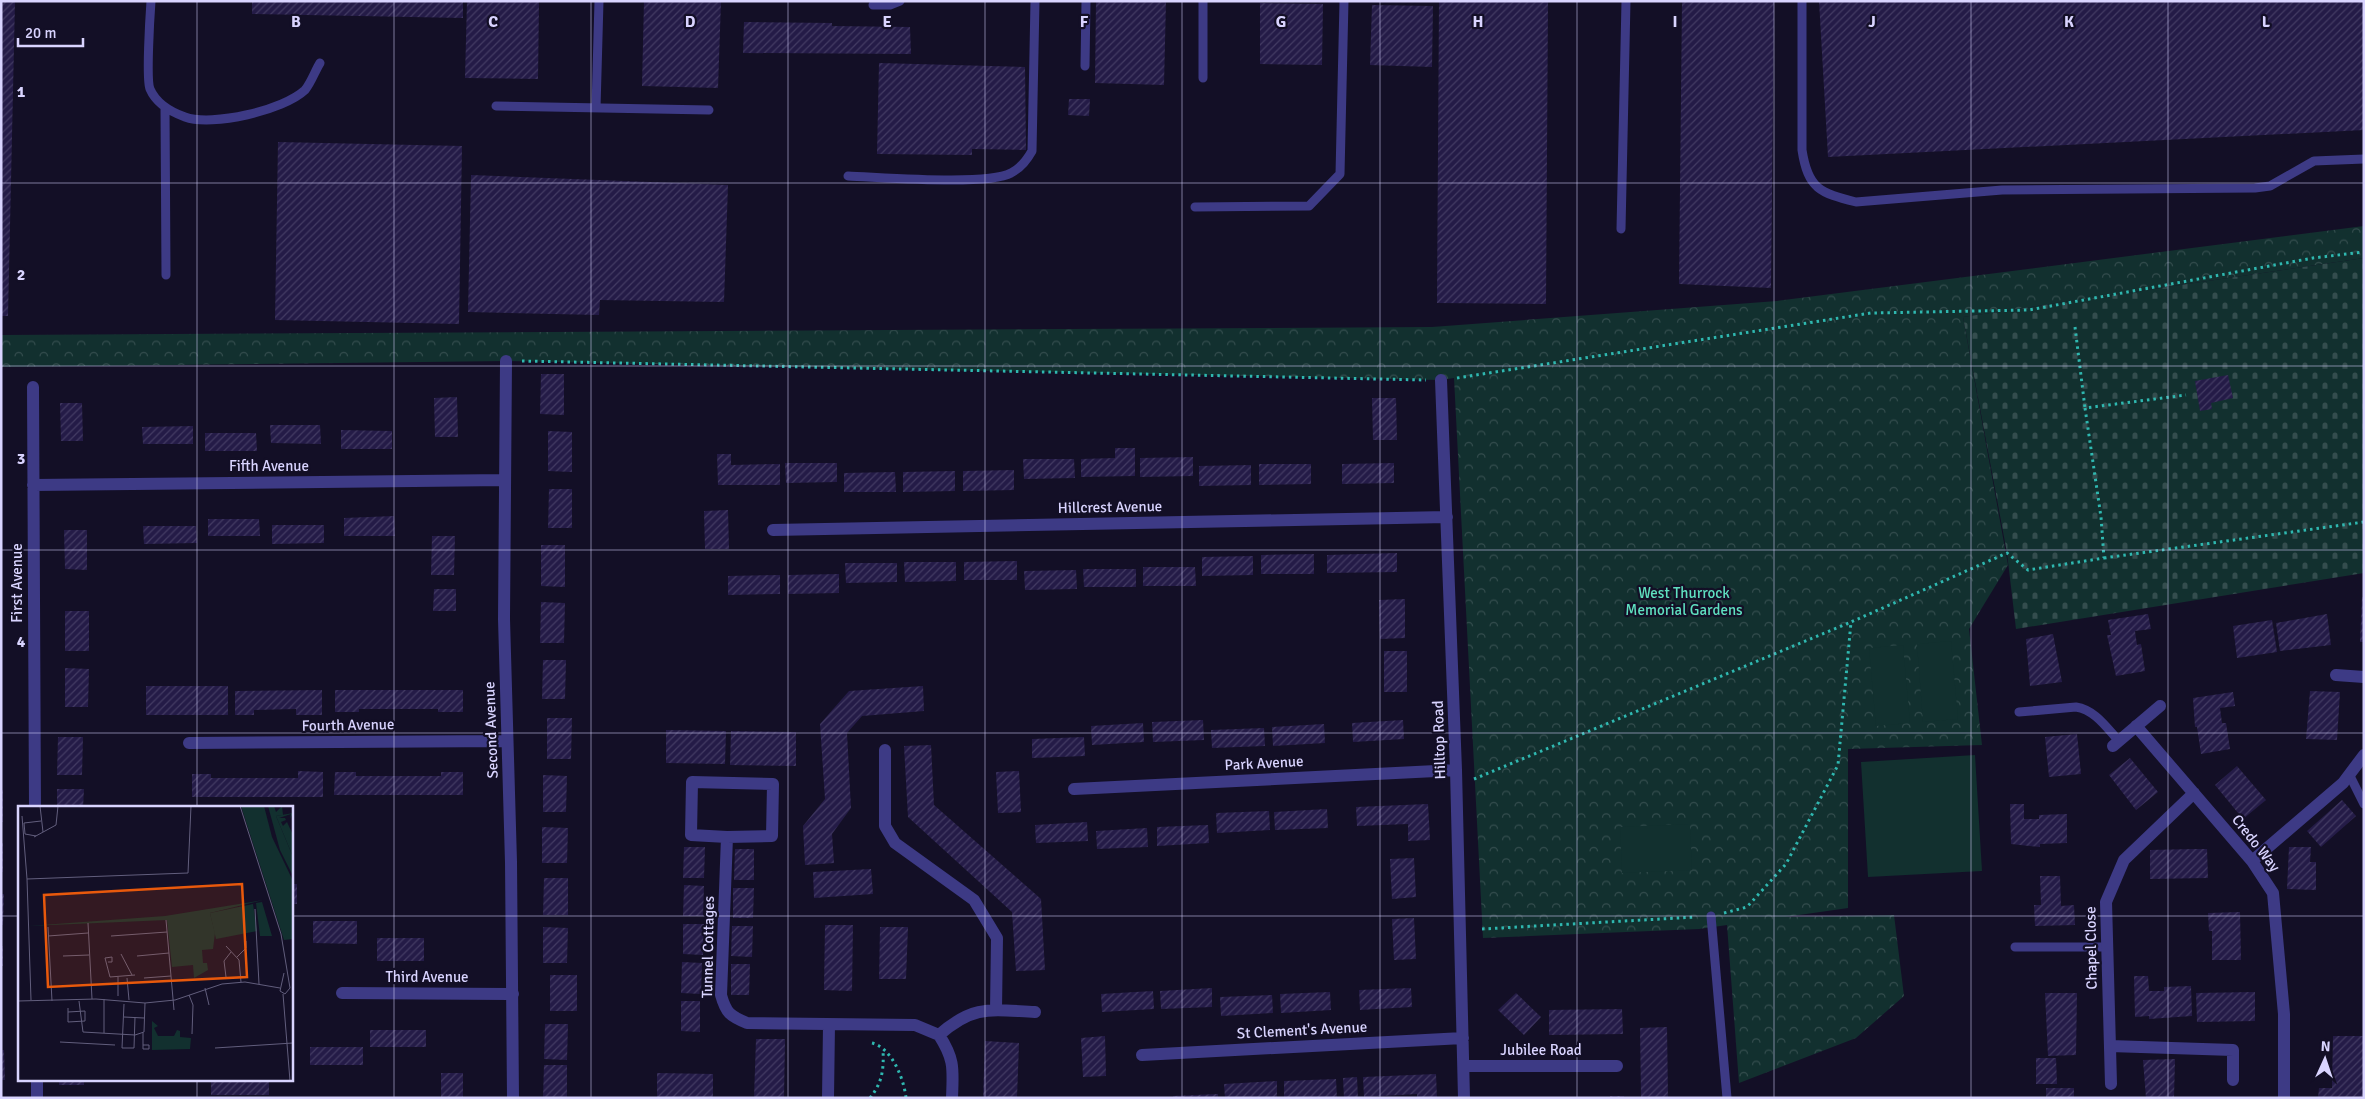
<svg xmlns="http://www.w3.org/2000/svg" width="2365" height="1099" font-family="Signika,sans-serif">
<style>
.forest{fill:url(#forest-crowns)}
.cemetery{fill:url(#cemetery-stones)}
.garden{fill:#12302f}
.building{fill:url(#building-hatch)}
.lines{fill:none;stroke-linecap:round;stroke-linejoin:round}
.path{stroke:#2fb8b0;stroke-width:3;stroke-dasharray:2.5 4;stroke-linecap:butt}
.lane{stroke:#3d3a85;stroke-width:9}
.street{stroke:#3d3a85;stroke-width:12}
.grid{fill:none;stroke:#d9d4ff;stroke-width:1;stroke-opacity:0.55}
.labels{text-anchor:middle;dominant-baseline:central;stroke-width:4.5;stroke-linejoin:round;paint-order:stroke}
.street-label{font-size:15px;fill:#d9d4ff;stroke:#130f26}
.park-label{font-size:15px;fill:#5fe0c0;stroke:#130f26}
.inset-road{fill:none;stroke:#625e7d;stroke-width:1}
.view{fill:#e8590c;fill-opacity:0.15;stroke:#e8590c;stroke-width:2.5}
.inset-edge{fill:none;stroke:#d9d4ff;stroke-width:2.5}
.grid-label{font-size:16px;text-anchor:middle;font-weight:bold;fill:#d9d4ff;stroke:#130f26;stroke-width:4.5;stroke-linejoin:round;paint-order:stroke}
</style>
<defs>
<pattern id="forest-crowns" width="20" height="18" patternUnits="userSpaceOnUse" patternTransform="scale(1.25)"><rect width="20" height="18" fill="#12302f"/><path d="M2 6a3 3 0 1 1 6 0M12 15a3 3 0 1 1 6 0" fill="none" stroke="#344d4e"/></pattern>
<pattern id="cemetery-stones" width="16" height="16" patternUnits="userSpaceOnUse" patternTransform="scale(1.25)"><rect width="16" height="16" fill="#12302f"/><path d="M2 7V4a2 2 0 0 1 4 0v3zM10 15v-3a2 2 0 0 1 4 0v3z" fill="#344d4e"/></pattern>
<pattern id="building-hatch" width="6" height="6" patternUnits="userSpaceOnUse" patternTransform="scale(1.25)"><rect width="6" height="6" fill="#241b47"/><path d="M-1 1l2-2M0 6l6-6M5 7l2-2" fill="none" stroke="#433b63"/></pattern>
</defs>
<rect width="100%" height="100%" fill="#130f26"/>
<path class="forest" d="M 2364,226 L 2364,258 L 1963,317 L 2008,565 L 1969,629 L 1982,745 L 1848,749 L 1848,908 L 1785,917 L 1894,915 L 1904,996 L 1856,1038 L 1739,1083 L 1727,925 L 1699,929 L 1483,938 L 1454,378 L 1441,380 L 506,361 L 1,367 L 1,335 L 1432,327 L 1777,301 Z"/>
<path class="cemetery" d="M 2364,258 L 2364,573 L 2016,629 L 2007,553 L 1963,317 Z"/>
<path class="garden" d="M 1951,641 L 1958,719 L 1923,722 L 1917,644 Z
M 1903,645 L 1910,723 L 1876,726 L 1869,648 Z
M 1975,755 L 1982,871 L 1868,877 L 1861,762 Z
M 1690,824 L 1692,870 L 1622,873 L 1620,827 Z"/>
<path class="building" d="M 1,1 L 15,1 L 8,316 L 1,316 Z
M 252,1 L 463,1 L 463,18 L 252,14 Z
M 467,1 L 539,1 L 538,79 L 465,78 Z
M 644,1 L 721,1 L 718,88 L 642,86 Z
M 1096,1 L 1166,1 L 1164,85 L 1095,83 Z
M 1439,1 L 1548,1 L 1546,304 L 1437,303 Z
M 1682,1 L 1774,1 L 1771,288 L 1679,284 Z
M 1819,1 L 2364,1 L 2364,130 L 1828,157 Z
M 1260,3 L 1323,4 L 1322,65 L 1260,64 Z
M 1372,5 L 1433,6 L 1432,67 L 1370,65 Z
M 744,22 L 832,23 L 832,26 L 910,27 L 911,54 L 743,53 Z
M 879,63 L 1025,67 L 1026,150 L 972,149 L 972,155 L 877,154 Z
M 1069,99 L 1090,99 L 1089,116 L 1068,115 Z
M 278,142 L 462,146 L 459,324 L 275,320 Z
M 471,175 L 728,185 L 724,302 L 600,300 L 599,315 L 468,312 Z
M 541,374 L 564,374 L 564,415 L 540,414 Z
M 2228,375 L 2233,398 L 2211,403 L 2212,409 L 2200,411 L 2195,381 Z
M 457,397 L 458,437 L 435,437 L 434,398 Z
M 1372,398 L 1396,398 L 1397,440 L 1373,440 Z
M 60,403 L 82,403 L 83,441 L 61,441 Z
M 270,425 L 320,425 L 321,444 L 271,443 Z
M 193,426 L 193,444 L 143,444 L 142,427 Z
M 341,430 L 392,431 L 392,449 L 341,449 Z
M 548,431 L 572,432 L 572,472 L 548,471 Z
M 205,433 L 256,433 L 257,451 L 205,451 Z
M 1115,448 L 1135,448 L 1135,476 L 1081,477 L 1081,459 L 1115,458 Z
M 717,454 L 731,454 L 731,465 L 780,464 L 780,485 L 718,485 Z
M 1193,457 L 1193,476 L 1140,477 L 1140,458 Z
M 1023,459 L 1074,459 L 1075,478 L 1024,479 Z
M 785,463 L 837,463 L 837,482 L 786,483 Z
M 1394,463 L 1394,483 L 1342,484 L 1342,464 Z
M 1259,464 L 1311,464 L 1311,484 L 1259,485 Z
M 1251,465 L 1251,485 L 1199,486 L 1199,466 Z
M 1014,470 L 1014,490 L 963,491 L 963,471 Z
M 955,471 L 955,491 L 903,492 L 903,472 Z
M 895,472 L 896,492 L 844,492 L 844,473 Z
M 549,489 L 572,489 L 572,528 L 548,528 Z
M 728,510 L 729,549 L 705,549 L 704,511 Z
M 394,516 L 395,536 L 344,536 L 344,518 Z
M 208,519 L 259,519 L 260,536 L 208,536 Z
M 272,525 L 324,525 L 324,543 L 272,544 Z
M 143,526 L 196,526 L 197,543 L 144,544 Z
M 64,530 L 87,530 L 87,570 L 65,569 Z
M 432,536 L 455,536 L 454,575 L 431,575 Z
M 541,545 L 565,545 L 565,587 L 541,586 Z
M 1397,553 L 1397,572 L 1327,573 L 1327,555 Z
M 1314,554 L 1314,574 L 1261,574 L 1261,555 Z
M 1253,556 L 1253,575 L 1202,576 L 1202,557 Z
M 1017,561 L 1017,580 L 964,580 L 964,562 Z
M 904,562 L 956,562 L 956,581 L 905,582 Z
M 845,563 L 897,563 L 897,582 L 846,583 Z
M 1143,567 L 1195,567 L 1196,586 L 1143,586 Z
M 1083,569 L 1136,569 L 1136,587 L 1084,587 Z
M 1076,570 L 1077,589 L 1025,590 L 1024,571 Z
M 839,574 L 839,593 L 788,594 L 788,575 Z
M 780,575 L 780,594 L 728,595 L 728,576 Z
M 434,589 L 456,589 L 456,611 L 433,611 Z
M 2362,597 L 2364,597 L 2364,642 L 2360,642 Z
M 1405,599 L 1405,638 L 1380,639 L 1379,600 Z
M 541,602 L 565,603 L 564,643 L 540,643 Z
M 65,611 L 89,611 L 89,651 L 65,651 Z
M 2148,614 L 2151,629 L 2135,631 L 2137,645 L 2141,644 L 2145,671 L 2116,676 L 2107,635 L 2111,635 L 2108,620 Z
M 2327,614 L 2331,645 L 2280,651 L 2276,623 Z
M 2272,620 L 2277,652 L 2237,658 L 2233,626 Z
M 2053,634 L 2062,682 L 2030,686 L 2026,639 Z
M 1384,651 L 1407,651 L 1407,692 L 1384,692 Z
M 543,660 L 566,660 L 565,699 L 542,699 Z
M 65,668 L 89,669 L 88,707 L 65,707 Z
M 146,686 L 228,686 L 228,715 L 146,715 Z
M 923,686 L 924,711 L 862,716 L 847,733 L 851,808 L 832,834 L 834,863 L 805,865 L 803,826 L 825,799 L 820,724 L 849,691 Z
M 322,690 L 322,715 L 296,715 L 296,709 L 254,710 L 254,715 L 235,715 L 235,691 Z
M 335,690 L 463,690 L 463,712 L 438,712 L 438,709 L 359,709 L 359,712 L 335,712 Z
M 2310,691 L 2340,692 L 2337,740 L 2306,739 Z
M 2233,692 L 2235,706 L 2220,708 L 2222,723 L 2226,723 L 2230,749 L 2201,754 L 2197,727 L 2195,727 L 2193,698 Z
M 547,718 L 572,718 L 571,759 L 547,759 Z
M 1203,720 L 1204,740 L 1153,742 L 1152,722 Z
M 1403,720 L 1404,739 L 1353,742 L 1352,723 Z
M 1143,723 L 1144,742 L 1092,745 L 1091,726 Z
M 1324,724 L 1325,743 L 1273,746 L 1272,727 Z
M 1264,728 L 1265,746 L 1212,748 L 1211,730 Z
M 666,730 L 726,731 L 725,764 L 666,763 Z
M 731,731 L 796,732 L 796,766 L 730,765 Z
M 2077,734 L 2081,774 L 2049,777 L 2045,737 Z
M 58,737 L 83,737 L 82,775 L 57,775 Z
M 1084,737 L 1085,756 L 1032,758 L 1032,739 Z
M 931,745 L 934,805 L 1041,899 L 1045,970 L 1016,971 L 1012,912 L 908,817 L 904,746 Z
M 2130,758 L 2158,792 L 2136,810 L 2109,775 Z
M 2237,766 L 2266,800 L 2243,819 L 2215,785 Z
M 298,771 L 323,772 L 323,797 L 192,797 L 192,774 L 211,774 L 211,778 L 298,778 Z
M 1019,771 L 1021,812 L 998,813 L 996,772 Z
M 335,772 L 356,772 L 356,776 L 441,776 L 441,772 L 463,772 L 463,795 L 334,795 Z
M 543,775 L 567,776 L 566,812 L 543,812 Z
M 57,789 L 84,789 L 83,808 L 57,808 Z
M 1,790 L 3,790 L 3,822 L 1,822 Z
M 2342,800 L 2356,816 L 2321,847 L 2307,831 Z
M 1428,804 L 1430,840 L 1408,841 L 1408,824 L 1357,826 L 1356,807 Z
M 2010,804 L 2024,804 L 2024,819 L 2039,819 L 2039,815 L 2067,814 L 2067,843 L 2040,844 L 2040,847 L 2011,844 Z
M 1327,809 L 1328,828 L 1275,830 L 1274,812 Z
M 1269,811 L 1270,830 L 1217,833 L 1216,813 Z
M 1087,822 L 1088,841 L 1036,843 L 1035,825 Z
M 1208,825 L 1209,843 L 1157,846 L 1157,827 Z
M 542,827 L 568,828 L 567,863 L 542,863 Z
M 1147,828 L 1148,847 L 1097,849 L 1096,831 Z
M 1,843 L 3,843 L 3,872 L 1,872 Z
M 684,847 L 705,847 L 704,878 L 683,878 Z
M 2289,847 L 2311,847 L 2310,862 L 2316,862 L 2316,890 L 2287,889 Z
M 735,849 L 754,849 L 754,880 L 734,880 Z
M 2193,849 L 2207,849 L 2208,878 L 2150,879 L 2150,850 Z
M 1414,858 L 1416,897 L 1392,899 L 1390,859 Z
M 871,869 L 873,894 L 814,898 L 813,872 Z
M 2040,876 L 2060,876 L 2061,906 L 2074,905 L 2075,925 L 2035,926 L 2034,905 L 2041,905 Z
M 544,878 L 568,878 L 568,915 L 543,915 Z
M 291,884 L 297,884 L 297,904 L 291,904 Z
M 684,885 L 704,886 L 703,916 L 683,916 Z
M 733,888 L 754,888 L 753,918 L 733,918 Z
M 1,894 L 4,894 L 3,925 L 1,925 Z
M 2240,912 L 2241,960 L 2212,960 L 2212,931 L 2209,931 L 2208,913 Z
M 1414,918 L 1416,959 L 1394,960 L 1392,919 Z
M 313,921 L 357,921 L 357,944 L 313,943 Z
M 683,924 L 704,924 L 703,955 L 683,954 Z
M 825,925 L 853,925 L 852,991 L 824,990 Z
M 732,926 L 753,926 L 752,957 L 731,956 Z
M 543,927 L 568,928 L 567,963 L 543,963 Z
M 880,927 L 908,927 L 906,979 L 879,979 Z
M 377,938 L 424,938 L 424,961 L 377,961 Z
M 1,946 L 3,946 L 3,966 L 1,966 Z
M 682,962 L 702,963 L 701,994 L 681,993 Z
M 731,964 L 750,964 L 749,995 L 731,995 Z
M 550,975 L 577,975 L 577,1011 L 550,1011 Z
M 2134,976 L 2148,976 L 2149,991 L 2164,991 L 2164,987 L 2191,986 L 2192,1016 L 2149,1019 L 2149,1016 L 2135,1017 Z
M 1212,988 L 1212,1007 L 1161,1009 L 1160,991 Z
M 1411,988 L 1412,1007 L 1360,1010 L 1359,990 Z
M 1153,991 L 1154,1009 L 1102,1012 L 1101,994 Z
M 1330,992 L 1331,1010 L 1281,1013 L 1280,994 Z
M 2255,992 L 2255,1021 L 2197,1022 L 2196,993 Z
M 1516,993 L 1541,1017 L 1524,1035 L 1498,1010 Z
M 2045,993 L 2077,993 L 2076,1055 L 2048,1056 Z
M 1272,995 L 1273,1013 L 1221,1016 L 1220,997 Z
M 681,1001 L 700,1001 L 700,1032 L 681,1031 Z
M 1622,1009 L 1623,1034 L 1549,1035 L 1549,1010 Z
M 545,1024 L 568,1024 L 567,1060 L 544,1059 Z
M 1667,1027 L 1668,1098 L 1641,1098 L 1640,1028 Z
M 370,1030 L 426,1030 L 426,1047 L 370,1047 Z
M 1105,1036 L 1106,1076 L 1083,1077 L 1081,1038 Z
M 2333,1036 L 2364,1036 L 2364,1098 L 2318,1098 L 2319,1088 L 2332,1088 Z
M 756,1039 L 785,1039 L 784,1098 L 754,1098 Z
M 985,1041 L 1019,1043 L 1017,1098 L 983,1098 Z
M 310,1047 L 363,1047 L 363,1065 L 310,1065 Z
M 1,1050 L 4,1050 L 5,1080 L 1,1080 Z
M 2036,1058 L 2056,1058 L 2057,1084 L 2036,1084 Z
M 2175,1059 L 2174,1098 L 2146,1098 L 2143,1060 Z
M 544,1065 L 567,1065 L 567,1098 L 543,1098 Z
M 441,1073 L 463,1073 L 463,1098 L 441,1098 Z
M 657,1073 L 713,1074 L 713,1098 L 657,1098 Z
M 1436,1074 L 1437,1098 L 1417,1098 L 1417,1094 L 1364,1097 L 1363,1077 Z
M 1357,1077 L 1358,1098 L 1344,1098 L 1343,1078 Z
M 1336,1079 L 1337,1098 L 1284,1098 L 1284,1081 Z
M 59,1080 L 84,1080 L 84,1085 L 59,1085 Z
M 211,1080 L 269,1080 L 269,1095 L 211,1095 Z
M 1277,1081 L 1277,1098 L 1225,1098 L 1224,1084 Z
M 2046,1088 L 2074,1088 L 2074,1098 L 2046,1098 Z
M 1218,1094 L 1218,1098 L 1173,1098 L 1173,1096 Z
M 1610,1096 L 1624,1096 L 1624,1098 L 1610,1098 Z"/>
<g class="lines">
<path class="path" d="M 2075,327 L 2085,408
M 522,361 L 1426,380
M 1457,378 L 1871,313 L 2029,310 L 2313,258 L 2364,252
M 2104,558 L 2364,522
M 1474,779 L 1851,622
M 1724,913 L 1747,907 L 1786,864 L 1838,765 L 1851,622 L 2007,553 L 2028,570 L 2104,558 L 2101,517 L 2085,408 L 2186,395
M 1482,929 L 1696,917
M 872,1043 C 892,1048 904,1079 906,1098
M 870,1098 C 882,1083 884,1070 883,1050"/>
<path class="lane" d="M 151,1 C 150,15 146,80 150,89 C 156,103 171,112 185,117 C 212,127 284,110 305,90 C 311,83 315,71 320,63
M 1802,1 L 1802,150 C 1808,189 1820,193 1856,202 L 2002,190 L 2255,188 L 2270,186 L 2314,161 L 2364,159
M 873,5 L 890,5 L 900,1
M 1085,66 L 1086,1
M 1203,78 L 1203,1
M 496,106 L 709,110
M 165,107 L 166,275
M 596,108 L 599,1
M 848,176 C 880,177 988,186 1011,173 C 1021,168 1027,160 1032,151 L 1035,1
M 1195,207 L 1309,206 L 1340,174 L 1344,1
M 1621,229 L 1626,1
M 2019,712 L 2076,707 C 2095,710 2106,727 2119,741
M 2349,774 L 2364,804
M 1711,916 L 1727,1098
M 2015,947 L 2107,947"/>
<path class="street" d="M 506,361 L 504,619 L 511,862 L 513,1098
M 1441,380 L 1456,770 L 1464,1098
M 33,387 L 35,808
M 33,485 L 505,480
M 773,530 L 1447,517
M 2336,675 L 2364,677
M 2136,726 L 2252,861 L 2273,893 L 2284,1014 L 2284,1098
M 189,743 L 507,741
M 2113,746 L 2160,706
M 885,750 L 885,826 L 895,843 L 974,900 L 997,938 L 996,1010
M 1074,789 L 1456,770
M 727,837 L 772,836 L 773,784 L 692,782 L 691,835 L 727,837 L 721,995 C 726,1013 730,1016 747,1023 L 915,1025 L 939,1035
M 2252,861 L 2343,783 L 2364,755
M 342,993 L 513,994
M 939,1035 C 974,1004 992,1010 1035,1012
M 939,1035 C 955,1060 953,1069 952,1098
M 2110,1046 L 2233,1050 L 2233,1080
M 1142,1055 L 1463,1038
M 1464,1066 L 1617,1066
M 37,1080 L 37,1098
M 2111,1084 L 2106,902 L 2124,860 L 2194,793
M 828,1098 L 829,1025"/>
</g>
<path class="grid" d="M 197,1 L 197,808M 394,1 L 394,1098M 591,1 L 591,1098M 788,1 L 788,1098M 985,1 L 985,1098M 1182,1 L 1182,1098M 1380,1 L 1380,1098M 1577,1 L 1577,1098M 1774,1 L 1774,1098M 1971,1 L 1971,1098M 2168,1 L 2168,1098M 1,183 L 2364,183M 1,366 L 2364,366M 1,550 L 2364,550M 1,733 L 2364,733M 1,916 L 19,916M 291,916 L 2364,916M 197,1080 L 197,1098"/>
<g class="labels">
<g class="street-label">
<text x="269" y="466">Fifth Avenue</text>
<text transform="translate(1110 507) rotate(-1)">Hillcrest Avenue</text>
<text transform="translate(17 583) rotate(-90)">First Avenue</text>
<text transform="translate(348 725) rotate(-1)">Fourth Avenue</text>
<text transform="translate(491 730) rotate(-92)">Second Avenue</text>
<text transform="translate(1439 740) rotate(-92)">Hilltop Road</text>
<text transform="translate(1264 763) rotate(-3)">Park Avenue</text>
<text transform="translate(2256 843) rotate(52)">Credo Way</text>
<text transform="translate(708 947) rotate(-89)">Tunnel Cottages</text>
<text transform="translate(2091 948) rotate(-91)">Chapel Close</text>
<text x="427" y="977">Third Avenue</text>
<text transform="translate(1302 1030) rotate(-3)">St Clement's Avenue</text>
<text x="1541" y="1050">Jubilee Road</text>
</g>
<g class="park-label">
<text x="1684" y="593">West Thurrock<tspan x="1684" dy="17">Memorial Gardens</tspan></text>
</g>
</g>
<g transform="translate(18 806)">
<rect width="275" height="275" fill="#130f26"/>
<path d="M 275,7 L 272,13 L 273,8 L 261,12 L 267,12 L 268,14 L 263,16 L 265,20 L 269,16 L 275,29 L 275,51 L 258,10 ZM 244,96 L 254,130 L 242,130 L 238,97 ZM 134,215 L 140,220 L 136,222 L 140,230 L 156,230 L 159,224 L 162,225 L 162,231 L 173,232 L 172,243 L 134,244 Z" fill="#12302f"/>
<path d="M 223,0 L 246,0 L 254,31 L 275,75 L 275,133 L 266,134 ZM 250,0 L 256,0 L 258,6 L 264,0 L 265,9 L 258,10 L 275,51 L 275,70 L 262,44 ZM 245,94 L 192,107 L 197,127 L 195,143 L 184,144 L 185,157 L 189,157 L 190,164 L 176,172 L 175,159 L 154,161 L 149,114 L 10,120 L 147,110 Z" fill="#12302f"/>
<path d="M 235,98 L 239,125 L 198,133 L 192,107 Z" fill="#12302f"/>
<path class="inset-road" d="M 22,0 L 25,26M 222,0 L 263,128 L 272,182M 4,10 L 9,73M 18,30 L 7,28 L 6,17 L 23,15M 16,31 L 38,19 L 40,0M 237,103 L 241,178M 148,114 L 156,204M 70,117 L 74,193M 30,121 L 34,195M 30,130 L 70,127M 93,130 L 149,126M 208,140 L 221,154 L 223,176M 103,148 L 114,169M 45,150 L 71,149M 119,150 L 151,147M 219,151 L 228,142 L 228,135M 90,156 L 94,156 L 94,151 L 87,152 L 92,171 L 117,169M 266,167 L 262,185 L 267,188 L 272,182M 100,171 L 100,190M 208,171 L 206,155 L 213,146M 109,172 L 111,194M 126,172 L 153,170M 187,182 L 191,199M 265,188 L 272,275M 171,189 L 175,199 L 174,228M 13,194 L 9,73 L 170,67 L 173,0M 0,195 L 78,193 L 127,197 L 157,194 L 204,178 L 227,176 L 262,182M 61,195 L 65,226 L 117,229 L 126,226 L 127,197M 106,198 L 104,242 L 116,242 L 117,211M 50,202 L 50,216 L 67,215 L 67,205 L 50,206M 106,211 L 126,212M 86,227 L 86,193M 42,236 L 97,239M 125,239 L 131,239 L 131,243 L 125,243 L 125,227M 197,242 L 275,237"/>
<path class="view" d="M 224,78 L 229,171 L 30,181 L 26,89 Z"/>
<rect width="275" height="275" class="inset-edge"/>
</g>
<g class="grid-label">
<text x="296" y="27">B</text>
<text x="493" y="27">C</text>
<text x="690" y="27">D</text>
<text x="887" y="27">E</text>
<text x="1084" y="27">F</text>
<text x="1281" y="27">G</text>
<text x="1478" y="27">H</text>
<text x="1675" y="27">I</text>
<text x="1872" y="27">J</text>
<text x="2069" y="27">K</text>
<text x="2266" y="27">L</text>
<text x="21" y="97">1</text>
<text x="21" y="280">2</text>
<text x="21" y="464">3</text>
<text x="21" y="647">4</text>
</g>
<rect width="2365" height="1099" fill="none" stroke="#d9d4ff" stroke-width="5"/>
<g transform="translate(2325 1059) rotate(3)" stroke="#130f26" stroke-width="4" paint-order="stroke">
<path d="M0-4L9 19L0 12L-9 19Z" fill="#d9d4ff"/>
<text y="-8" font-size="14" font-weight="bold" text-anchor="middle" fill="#d9d4ff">N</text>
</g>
<path d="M18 38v8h65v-8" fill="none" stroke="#d9d4ff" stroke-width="2.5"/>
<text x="25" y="38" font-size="15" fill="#d9d4ff" stroke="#130f26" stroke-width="4" paint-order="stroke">20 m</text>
</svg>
